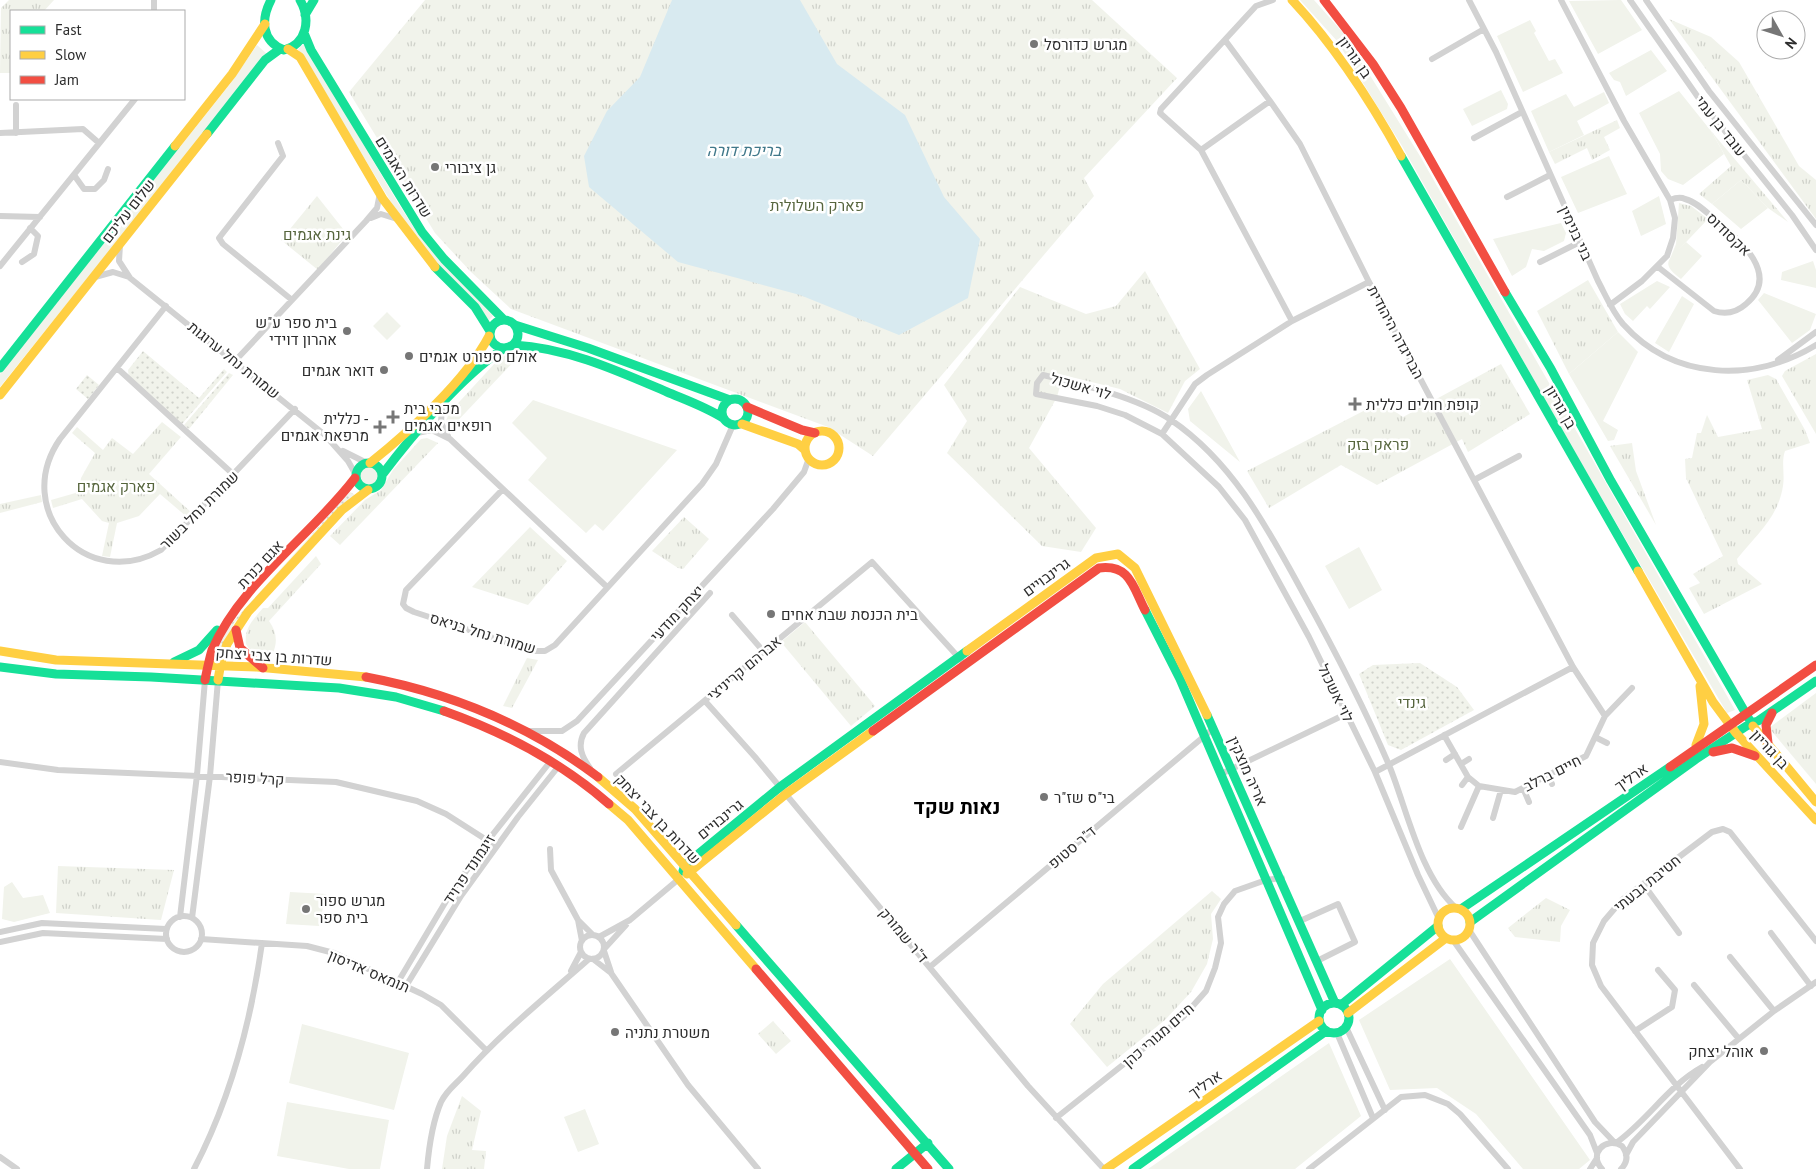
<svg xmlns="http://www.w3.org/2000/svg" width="1816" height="1169" font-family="'PT Sans',Heebo,sans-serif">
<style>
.grass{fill:#f1f3eb}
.park{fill:url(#park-tufts)}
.garden{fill:url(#garden-dots)}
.water{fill:#d8eaf0}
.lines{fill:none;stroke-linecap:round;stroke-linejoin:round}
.street{stroke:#d2d2d2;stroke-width:6}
.fast{stroke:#16e098;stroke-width:9}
.slow{stroke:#ffcf43;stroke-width:9}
.jam{stroke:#f24e42;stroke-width:9}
.poi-dot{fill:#767676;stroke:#fff;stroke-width:2}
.labels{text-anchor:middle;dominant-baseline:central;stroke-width:5;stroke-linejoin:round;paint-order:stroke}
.poi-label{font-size:15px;fill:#2d2d2d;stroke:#fff;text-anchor:start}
.street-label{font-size:15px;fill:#2d2d2d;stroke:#fff}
.park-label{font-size:15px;fill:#56653d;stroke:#fff}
.water-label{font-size:16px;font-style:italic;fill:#40788a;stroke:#fff}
.district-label{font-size:20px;font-weight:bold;fill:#000;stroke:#fff}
</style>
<defs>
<pattern id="park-tufts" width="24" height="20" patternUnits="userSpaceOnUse" patternTransform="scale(1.25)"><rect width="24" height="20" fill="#f1f3eb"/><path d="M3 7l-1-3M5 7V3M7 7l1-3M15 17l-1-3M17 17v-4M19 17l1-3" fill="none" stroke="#cfd1ca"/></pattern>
<pattern id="garden-dots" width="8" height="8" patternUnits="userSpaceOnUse" patternTransform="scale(1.25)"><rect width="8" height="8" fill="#f1f3eb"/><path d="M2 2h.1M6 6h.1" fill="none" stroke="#cfd1ca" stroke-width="1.8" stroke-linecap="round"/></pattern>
</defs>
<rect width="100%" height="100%" fill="#fff"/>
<path class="grass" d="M 1300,0 L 1314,0 L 1345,35 L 1420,156 L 1735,710 L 1727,713 L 1573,449 L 1402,146 L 1337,41 Z
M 1621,0 L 1642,30 L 1598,54 L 1569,1 Z
M 1530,20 L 1536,31 L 1534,33 L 1549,61 L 1555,59 L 1563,73 L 1523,92 L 1497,36 Z
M 304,44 L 398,203 L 418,234 L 441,261 L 493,316 L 489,320 L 438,267 L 402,220 L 298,49 Z
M 257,45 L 267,54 L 0,387 L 0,374 L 230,84 Z
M 1651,50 L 1667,71 L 1626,96 L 1620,82 L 1614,80 L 1609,73 Z
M 1501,90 L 1508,104 L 1507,109 L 1472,126 L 1463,109 Z
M 1679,91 L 1711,131 L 1724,154 L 1683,185 L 1668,179 L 1661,171 L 1660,154 L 1639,113 Z
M 1604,92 L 1609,103 L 1577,121 L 1584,135 L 1549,152 L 1531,111 L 1566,94 L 1574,107 Z
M 1609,156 L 1627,194 L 1578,213 L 1561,177 Z
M 1741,180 L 1768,208 L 1741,229 L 1712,204 Z
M 1659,196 L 1666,224 L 1641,236 L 1632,211 Z
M 1561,223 L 1566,233 L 1564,241 L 1544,251 L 1532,249 L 1526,267 L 1512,276 L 1493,239 Z
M 1686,242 L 1702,256 L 1681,279 C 1658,262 1670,259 1686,242 Z
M 1813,261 L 1816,270 L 1816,288 L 1781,280 L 1782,272 Z
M 1657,281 L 1670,287 L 1650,309 L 1647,306 L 1633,321 L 1625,314 L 1620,304 Z
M 1764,293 L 1816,314 L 1810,330 L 1792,343 L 1758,300 Z
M 1682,296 L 1694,304 L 1669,352 L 1655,343 Z
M 387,312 L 401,326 L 387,340 L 373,326 Z
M 1618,332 L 1638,352 L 1603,421 L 1618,430 L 1614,440 L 1608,441 L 1569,374 Z
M 1201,391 L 1240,462 L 1190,421 L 1188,409 Z
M 533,400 L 677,450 L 603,531 L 595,524 L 586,533 L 528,480 L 547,458 L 512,423 Z
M358 476a10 10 0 1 1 20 0a10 10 0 1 1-20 0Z
M 1359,547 L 1382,590 L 1349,609 L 1325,566 Z
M 12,882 L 23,898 L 43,895 L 50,913 L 14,922 L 2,919 L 4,887 Z
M 290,892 L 326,894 L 319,926 L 286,924 Z
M 1450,959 L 1590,1160 L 1579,1169 L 1523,1169 L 1476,1114 L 1437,1088 L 1390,1090 L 1359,1020 Z
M 302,1024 L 409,1053 L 394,1110 L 289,1083 Z
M 1329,1043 L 1361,1116 L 1295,1169 L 1148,1169 Z
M 287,1102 L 389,1120 L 380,1169 L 349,1169 L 277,1156 Z
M 585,1109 L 599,1144 L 578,1152 L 564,1117 Z"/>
<path class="park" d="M 9,0 L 54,0 L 44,11 L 11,11 L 11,73 L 0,73 L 1,8 Z
M 425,0 L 1092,0 L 1177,78 L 1084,178 L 1094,196 L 873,456 L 828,427 L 511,309 L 471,272 L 435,233 L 349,92 Z
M 1669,19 L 1711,37 L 1739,62 L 1799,166 L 1816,180 L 1816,219 Z
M 1617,120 L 1620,128 L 1604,137 L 1610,150 L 1592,160 L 1587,148 L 1555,164 L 1549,152 Z
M 1711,131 L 1788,222 L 1768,208 L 1741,180 L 1712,204 L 1699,194 L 1731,166 Z
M 317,196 L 347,234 L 318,270 L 281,240 Z
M 1679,203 L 1691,206 L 1708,219 L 1670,259 L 1676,244 Z
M 1145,271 L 1200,369 L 1185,381 L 1168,413 L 1120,389 L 1063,375 L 1057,397 L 1029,448 L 1096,528 L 1081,552 L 1042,546 L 947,453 L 967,421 L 944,385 L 1020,287 L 1086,314 L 1116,306 Z
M 1588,280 L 1618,332 L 1569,374 L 1537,311 Z
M 513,353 L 519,356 L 449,430 L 446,421 L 449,413 L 496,362 L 504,356 Z
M 1816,354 L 1816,434 L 1782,376 L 1785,371 Z
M 1501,364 L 1530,414 L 1468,452 L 1462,439 L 1377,485 L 1341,465 L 1269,508 L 1247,471 L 1375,405 L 1390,408 L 1403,417 Z
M 1768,375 L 1776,379 L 1805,430 L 1810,443 L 1785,451 C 1781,462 1785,474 1783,486 C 1778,518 1756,535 1737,559 L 1738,564 L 1762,584 L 1704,614 L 1689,588 L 1700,583 L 1693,574 L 1723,556 L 1686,478 L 1685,459 L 1692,458 L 1697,433 L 1701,433 L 1707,415 L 1718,437 L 1762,429 L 1747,380 Z
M 162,422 L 181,437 L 149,474 L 192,513 L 187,517 L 160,494 L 139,516 L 117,523 L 110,557 L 102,556 L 109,523 L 102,521 L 82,499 L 53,508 L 51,500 L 79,492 L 81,478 L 95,453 L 72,433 L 77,427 L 103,450 L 112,438 L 133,454 Z
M 427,438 L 438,443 L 340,545 L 330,536 L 365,500 L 381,490 L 393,470 L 421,439 Z
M 1632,443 L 1636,471 L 1656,525 L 1610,446 Z
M 41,495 L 42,502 L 0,513 L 0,504 Z
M 684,517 L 709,539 L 683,569 L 678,568 L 652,551 Z
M 530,527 L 567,561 L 528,605 L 472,587 Z
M 316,556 L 321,564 L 269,621 C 277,632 278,643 272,655 C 261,656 252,655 246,644 C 244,628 253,620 263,608 L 268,608 Z
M 805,622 L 875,706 L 851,726 L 781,642 Z
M 527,658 L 538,660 L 512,708 L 503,706 Z
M 1816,693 L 1816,784 L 1769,728 Z
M 58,866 L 174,870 L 161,920 L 56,913 Z
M 1212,891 L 1221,899 L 1211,914 L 1213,939 L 1207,964 L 1191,992 L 1165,1020 L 1107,1067 L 1070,1024 L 1103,984 Z
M 1546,898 L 1570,910 L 1561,926 L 1560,942 L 1515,937 L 1508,928 Z
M 773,1021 L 791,1041 L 776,1054 L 758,1034 Z
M 462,1096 L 481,1111 L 472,1150 L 486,1151 L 484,1169 L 442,1169 L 447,1136 Z"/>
<path class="garden" d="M 143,351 L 199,398 L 224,369 L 227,372 L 182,424 L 129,379 L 128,370 Z
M 229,373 L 233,375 L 189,429 L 184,425 Z
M 87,375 L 99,385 L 88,399 L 76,389 Z
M 350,492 L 355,495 L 235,622 L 218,654 L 213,655 L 231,624 Z
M 1420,663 L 1457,687 L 1474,710 L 1401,750 L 1388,745 L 1359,674 L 1373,665 Z"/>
<path class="water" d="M 672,0 L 800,0 L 837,64 L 905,115 L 944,197 L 980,239 L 968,298 L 899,335 L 800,295 L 678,262 L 589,187 L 584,156 L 607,111 L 640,77 Z"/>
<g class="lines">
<path class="street" d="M 154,0 L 154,11
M 1273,0 L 1256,6 L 1161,109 L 1160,113 L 1201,150 L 1292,321
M 1469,0 L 1496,52 L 1598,281 C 1606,296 1612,311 1623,324 C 1674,381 1754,383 1816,345
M 1561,0 L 1624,121 L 1670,200 L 1675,218 L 1673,238 L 1667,256 L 1642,281 L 1610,305
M 1630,0 L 1700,100 L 1792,215 L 1816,250
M 1646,0 L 1709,91 L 1816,225
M 1225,40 L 1270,101
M 1432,59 L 1484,29
M 0,133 L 83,129 L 99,143
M 16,133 L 16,105
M 1474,138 L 1522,112
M 278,143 L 283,156 L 219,238 L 223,244 L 292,300
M 1201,150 L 1270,101 L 1300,144 L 1369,282 L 1573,667 L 1605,716 L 1586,756 L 1515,792 L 1479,786 L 1468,777 L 1444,735
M 74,175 L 84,189 L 95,189 L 104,180 L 108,169
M 1507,197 L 1550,175
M 0,216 L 40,217
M 371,218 L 381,214 L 397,219
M 120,245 L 119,261 L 130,278 L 325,435 L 348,461 L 356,475
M 22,262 L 34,254 L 38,236 L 30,228
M 1540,262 L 1580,242
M 0,266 L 135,99
M 1658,267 L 1714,311 C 1726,315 1737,312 1746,304 C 1781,275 1740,240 1717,221 C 1707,213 1697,202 1685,199 C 1681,197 1675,198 1670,200
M 95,277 L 113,272 L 129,277
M 166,306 L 60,439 C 11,510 86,593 161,550 L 295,409
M 1778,360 L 1816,332
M 235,361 L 366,221 L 377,208 L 380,193
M 117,368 L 234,475
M 442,406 L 441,423 L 448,436
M 417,433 L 432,430 L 450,439 L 607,587
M 1162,434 L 1195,384 L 1207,375 L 1292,321 L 1369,282
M 343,451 L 367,463
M 1474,480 L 1519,456
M 503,489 L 406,590 L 403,604 L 406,608 L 414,612 L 533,651 L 545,651 L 555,645 L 702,484 L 716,464 L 733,425
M 732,615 L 764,652
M 705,701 L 755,757 L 1028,1086 L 1104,1169
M 1605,716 L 1632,688
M 530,731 L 562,731 L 577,721 L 773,509 L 804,472 L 809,458
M 1595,737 L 1607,743
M 1446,760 L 1455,754
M 0,762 L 58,770 L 336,782 L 417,801 L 446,814 L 496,846
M 1461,764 L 1469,759
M 590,768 C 582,757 577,746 584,733 L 710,593
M 1375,772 L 1573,667
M 616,774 L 872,562 L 961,660
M 1221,774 L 1346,714
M 1548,775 L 1552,784
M 1462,785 L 1468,777
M 1523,788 L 1529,802
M 1493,818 L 1501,790
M 1461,827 L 1479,786
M 550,849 L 551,870 L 578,920 L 582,941
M 1644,885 L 1679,933
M166 934a18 18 0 1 1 36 0a18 18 0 1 1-36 0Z
M 180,917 L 197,775 L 205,680
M 192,918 L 210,776 L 218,680
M 1439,919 L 1418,875 L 1375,772 L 1309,637 L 1245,520 L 1219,487 L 1162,434 L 1125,415 L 1097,406 L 1036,394 L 1037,383 L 1043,375 C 1081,384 1139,398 1171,420 C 1233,462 1268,529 1303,593 C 1334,649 1364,707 1389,765 C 1407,809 1420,876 1456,908
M 579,921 L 593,935
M 1300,921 L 1338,904 L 1355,942 L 1317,961
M 1469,930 L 1595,1122 L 1615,1143
M 0,932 L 42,923 L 166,929
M 1771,933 L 1811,986
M580 947a12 12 0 1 1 24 0a12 12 0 1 1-24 0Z
M 599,937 L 630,920 L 680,878
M 201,939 L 307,946 L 334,953 L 422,994 L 441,1005 L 486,1050
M 1453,940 L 1590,1135 L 1597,1153
M 0,942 L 43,933 L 167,939
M 605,948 L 626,925
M 604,951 L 611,972
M 1730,957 L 1774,1011
M 593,959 L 611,973 L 688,1085 L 758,1169
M 931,966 L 1214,728
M 571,971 L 581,952
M 398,982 L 452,891 L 486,843 L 550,762
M 1694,985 L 1739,1039
M 406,986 L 461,896 L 518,817 L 558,767
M 1346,1027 L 1385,1110
M 1635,1031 L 1672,1007 L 1675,990 L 1658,970
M 1337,1033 L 1373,1118
M 1056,1118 L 1183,1017 L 1206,991 L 1215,968 L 1221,943 L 1218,917 L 1224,904 L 1235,891 L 1266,880 L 1282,878
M 1616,1143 C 1648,1120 1668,1086 1702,1067
M 1626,1155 L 1633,1142 L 1710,1062 L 1774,1011 L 1816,982
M 0,1157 L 17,1169
M 194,1169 C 231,1098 251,1022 262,943
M 427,1169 C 429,1146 432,1123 441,1102 C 447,1090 455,1085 463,1076 C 501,1033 546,997 589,959
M 1309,1169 L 1401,1097 L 1425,1095 L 1448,1104 L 1460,1114 L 1508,1169
M 1590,1169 L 1597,1158
M 1602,1169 C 1588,1154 1605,1136 1622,1146 C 1628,1154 1628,1162 1621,1169
M 1740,1169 L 1601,986 L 1592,965 L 1593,943 L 1604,921 L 1622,900 L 1712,832 L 1723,829 L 1730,832 L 1816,941"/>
<path class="fast" d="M 271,0 C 261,19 261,41 284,50 C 307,44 311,19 300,0
M 305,15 L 314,0
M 304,33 L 311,50 L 422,232 L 444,259 L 504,320
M 207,134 L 265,60 L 280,49
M 1401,156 L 1638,571
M 435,267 L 475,307 L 490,331
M 1505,292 L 1551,369 L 1611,481 L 1753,726
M490 334a14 14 0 1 1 28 0a14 14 0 1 1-28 0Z
M 515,325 L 588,348 L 730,400
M 514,345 C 568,348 618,371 667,392 C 686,400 706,407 723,418
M 0,368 L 175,146
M722 412a13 13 0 1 1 26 0a13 13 0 1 1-26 0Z
M356 476a13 13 0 1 1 26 0a13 13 0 1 1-26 0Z
M 382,475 C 413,434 461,377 503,349
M 1145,610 L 1180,679 L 1322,1010
M 174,662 L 199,650 L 217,630
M 0,667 L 56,674 L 151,677 L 339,688 L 396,697 L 444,711
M 1207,715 L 1335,1003
M 683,871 L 685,865 L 780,787 L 967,651
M 1461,909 L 1670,767
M 1470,922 L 1696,759 L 1751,723 L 1758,721 L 1816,681
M 736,925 L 949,1169
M1319 1018a15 15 0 1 1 30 0a15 15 0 1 1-30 0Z
M 1341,1005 L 1438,926
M 896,1169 L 928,1143
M 1133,1169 L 1326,1031"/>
<path class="slow" d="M 1292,0 C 1336,47 1370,100 1401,156
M 288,49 L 300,57 L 383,199 L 435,267
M 175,146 L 232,74 L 265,24
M 0,395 L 207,134
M 742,424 L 798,444 L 805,450
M805 448a17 17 0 1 1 34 0a17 17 0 1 1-34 0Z
M 370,463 C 409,432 466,380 489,336
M 1638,571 L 1713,702 L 1736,733 L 1816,820
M 0,651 L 56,660 L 257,667 L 366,677
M 967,651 L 1096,558 L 1118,554 L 1135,568 L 1207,715
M 218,680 L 221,662 L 227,644 L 248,612 L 342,510 L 368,490
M 1753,726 L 1816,802
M 1696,745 L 1704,724 L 1700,686
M 598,777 L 635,809 L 736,925
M 609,804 L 628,820 L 756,969
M 687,874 L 786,794 L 873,731
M1438 924a16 16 0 1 1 32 0a16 16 0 1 1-32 0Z
M 1348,1013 L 1446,938
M 1106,1169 L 1319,1021"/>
<path class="jam" d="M 1324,0 L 1373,64 L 1401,108 L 1505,292
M 747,407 L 802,430 L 815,433
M 236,630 L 240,648 L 263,668
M 366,677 C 451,693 529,725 598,777
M 205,680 C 207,670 209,660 212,650 C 241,583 311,536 355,478
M 444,711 C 503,732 561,762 609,804
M 873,731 L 1099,568 C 1130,564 1133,587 1145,610
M 1768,743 L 1766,725 L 1772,713
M 1713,752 L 1732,748 L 1755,756
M 1670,767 L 1816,665
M 756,969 L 928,1169"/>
</g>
<g class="poi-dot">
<circle cx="1034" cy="44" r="5"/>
<circle cx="435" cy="167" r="5"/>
<circle cx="347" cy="331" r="5"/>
<circle cx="409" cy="356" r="5"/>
<circle cx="384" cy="370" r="5"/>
<path d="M1352.5 396.5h5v5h5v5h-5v5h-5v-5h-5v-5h5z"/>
<path d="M390.5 409.5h5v5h5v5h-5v5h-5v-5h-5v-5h5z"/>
<path d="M377.5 419.5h5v5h5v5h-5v5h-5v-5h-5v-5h5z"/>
<circle cx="771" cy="614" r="5"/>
<circle cx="1044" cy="797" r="5"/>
<circle cx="306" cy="909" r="5"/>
<circle cx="615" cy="1032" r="5"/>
<circle cx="1764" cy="1051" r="5"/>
</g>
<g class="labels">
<g class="poi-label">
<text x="1044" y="44">מגרש כדורסל</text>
<text x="445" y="167">גן ציבורי</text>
<text x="337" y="322" text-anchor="end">בית ספר ע"ש<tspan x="337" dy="17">אהרון דוידי</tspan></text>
<text x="419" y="356">אולם ספורט אגמים</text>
<text x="374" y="370" text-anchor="end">דואר אגמים</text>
<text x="1366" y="404">קופת חולים כללית</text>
<text x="404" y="408">מכבי בית<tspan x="404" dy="17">רופאים אגמים</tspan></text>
<text x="369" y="418" text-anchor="end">כללית -<tspan x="369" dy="17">מרפאת אגמים</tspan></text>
<text x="781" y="614">בית הכנסת שבת אחים</text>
<text x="1054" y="797">בי"ס שז"ר</text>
<text x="316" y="900">מגרש ספור<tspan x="316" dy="17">בית ספר</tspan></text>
<text x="625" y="1032">משטרת נתניה</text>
<text x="1754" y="1051" text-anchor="end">אוהל יצחק</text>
</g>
<g class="street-label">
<text transform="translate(1355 57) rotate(55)">בן גוריון</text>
<text transform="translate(1721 126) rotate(52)">עובד בן עמי</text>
<text transform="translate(404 177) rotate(58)">שדרות האגמים</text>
<text transform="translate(128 211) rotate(-52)">שלום עליכם</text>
<text transform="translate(1576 233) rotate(65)">בני בנימין</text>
<text transform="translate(1729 234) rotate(44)">אקסודוס</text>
<text transform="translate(1396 332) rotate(62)">הבריגדה היהודית</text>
<text transform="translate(234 360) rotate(39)">שמורת נחל ערוגות</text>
<text transform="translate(1081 386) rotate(16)">לוי אשכול</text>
<text transform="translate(1561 407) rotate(60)">בן גוריון</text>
<text transform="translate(199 510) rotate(-45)">שמורת נחל בשור</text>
<text transform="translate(260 564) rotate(-47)">אגם כנרת</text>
<text transform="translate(1046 577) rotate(-36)">גרינבויים</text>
<text transform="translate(677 613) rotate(-47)">יצחק מודעי</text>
<text transform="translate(483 633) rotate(17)">שמורת נחל בניאס</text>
<text transform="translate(274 656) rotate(4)">שדרות בן צבי יצחק</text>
<text transform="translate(744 668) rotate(-40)">אברהם קריניצי</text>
<text transform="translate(1336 693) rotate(64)">לוי אשכול</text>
<text transform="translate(1770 749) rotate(47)">בן גוריון</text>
<text transform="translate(1248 771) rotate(66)">אריה מוצקין</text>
<text transform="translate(1552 773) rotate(-27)">חיים ברלב</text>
<text transform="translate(1631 777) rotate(-35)">ארליך</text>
<text transform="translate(255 778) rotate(3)">קרל פופר</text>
<text transform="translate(658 819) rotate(47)">שדרות בן צבי יצחק</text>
<text transform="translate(720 819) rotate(-39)">גרינבויים</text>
<text transform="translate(1072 847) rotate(-40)">ד"ר סטופ</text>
<text transform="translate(469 869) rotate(-56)">זיגמונד פרויד</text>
<text transform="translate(1647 883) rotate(-39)">חטיבת גבעתי</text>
<text transform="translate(904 935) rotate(50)">ד"ר שמורק</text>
<text transform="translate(369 971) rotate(23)">תומאס אדיסון</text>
<text transform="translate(1158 1035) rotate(-41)">חיים מגורי כהן</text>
<text transform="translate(1205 1084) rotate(-35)">ארליך</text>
</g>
<g class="park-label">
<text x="817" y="205">פארק השלולית</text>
<text x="317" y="234">גינת אגמים</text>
<text x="1378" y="444">פראק בזק</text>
<text x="116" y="486">פארק אגמים</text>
<text x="1412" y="702">גינדי</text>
</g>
<g class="water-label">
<text x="744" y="150">בריכת דורה</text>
</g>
<g class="district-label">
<text x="957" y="807">נאות שקד</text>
</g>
</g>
<rect x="10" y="10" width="175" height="90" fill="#ffffff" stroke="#ababab"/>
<rect x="20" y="26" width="25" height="8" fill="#16e098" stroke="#ababab"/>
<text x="55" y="35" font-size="15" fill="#2d2d2d">Fast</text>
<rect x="20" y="51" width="25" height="8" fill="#ffcf43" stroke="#ababab"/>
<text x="55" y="60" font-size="15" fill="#2d2d2d">Slow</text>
<rect x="20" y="76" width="25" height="8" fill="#f24e42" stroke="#ababab"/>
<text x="55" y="85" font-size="15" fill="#2d2d2d">Jam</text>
<g transform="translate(1781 35) rotate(129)"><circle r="24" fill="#ffffff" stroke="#ababab"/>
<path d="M0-4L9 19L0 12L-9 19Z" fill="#767676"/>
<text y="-8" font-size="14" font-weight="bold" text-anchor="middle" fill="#2d2d2d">N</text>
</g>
</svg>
